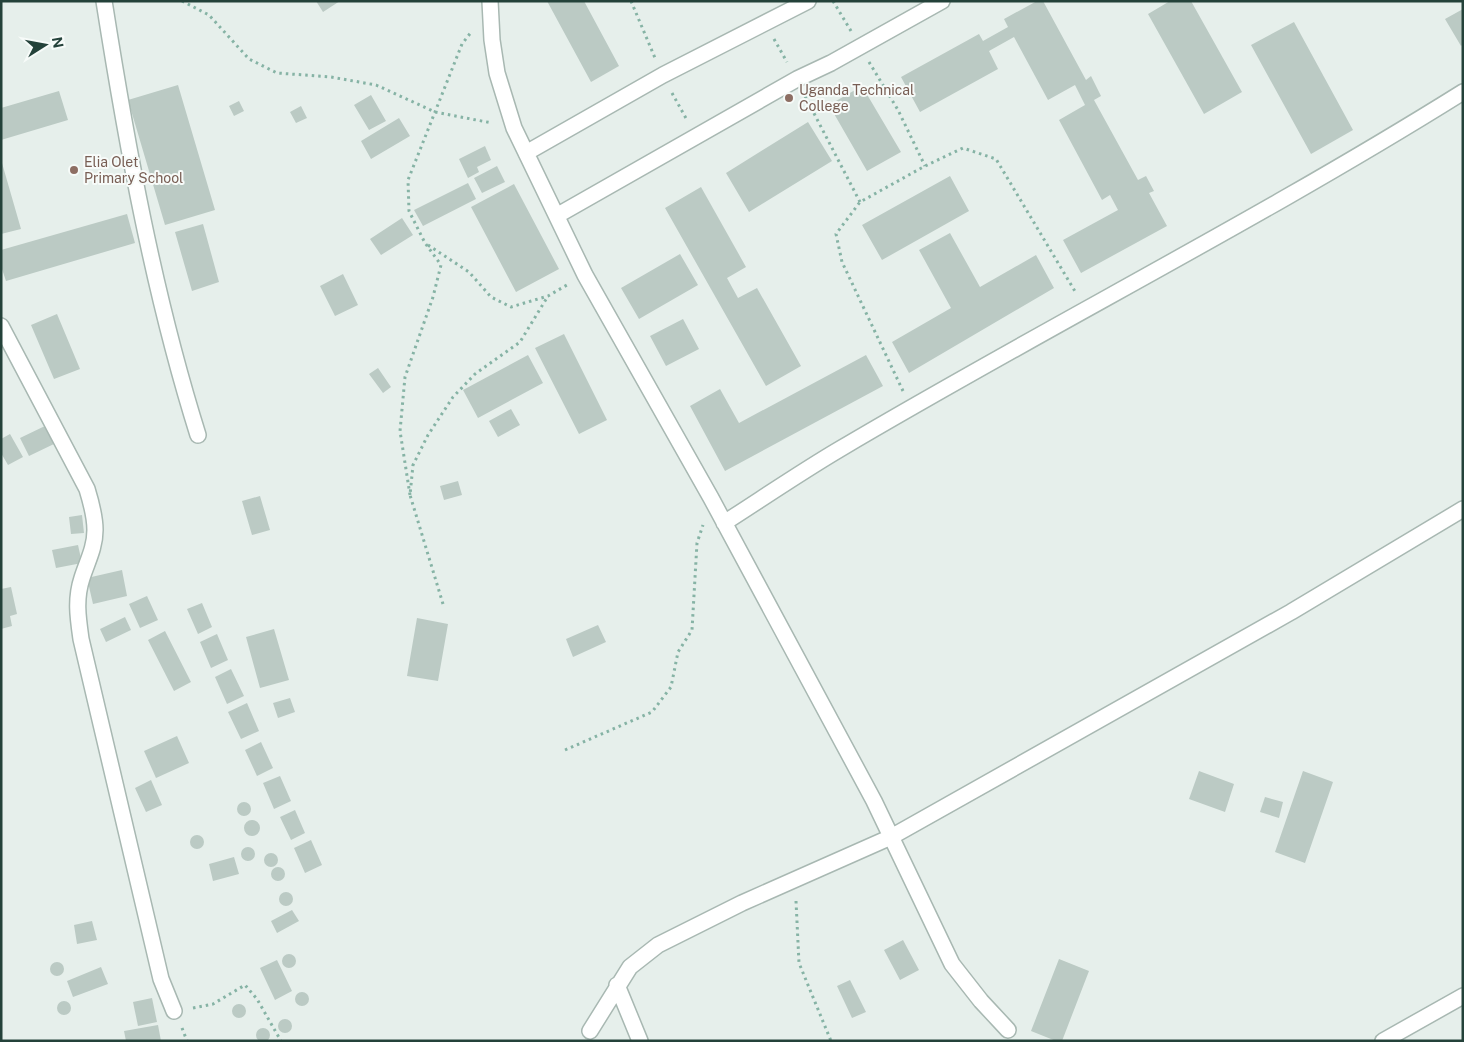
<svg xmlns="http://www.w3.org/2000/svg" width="1464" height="1042" font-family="'Public Sans',sans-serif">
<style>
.building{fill:#bbcac4}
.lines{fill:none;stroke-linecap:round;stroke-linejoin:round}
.minor-casing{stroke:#a8b8b2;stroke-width:18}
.path{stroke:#86b3a5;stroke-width:3;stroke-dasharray:2.5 4;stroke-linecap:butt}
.minor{stroke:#fff;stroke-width:15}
.education-dot{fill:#8d6e63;stroke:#f7fbf9;stroke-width:2}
.labels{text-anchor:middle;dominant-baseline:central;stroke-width:4;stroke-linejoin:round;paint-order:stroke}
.education-label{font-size:14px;fill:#785e54;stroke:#f7fbf9;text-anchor:start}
</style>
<rect width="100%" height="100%" fill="#e6efeb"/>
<path class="building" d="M 316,1 L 340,1 L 323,12 Z
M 547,1 L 584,1 L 619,66 L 591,82 Z
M 1037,1 L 1043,1 L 1086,80 L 1091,76 L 1101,96 L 1094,100 L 1138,180 L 1146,176 L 1154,191 L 1149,193 L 1167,226 L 1081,273 L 1063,240 L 1118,210 L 1110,195 L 1102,200 L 1059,120 L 1085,105 L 1075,85 L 1048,100 L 1014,37 L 989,51 L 998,69 L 920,112 L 901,77 L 979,34 L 983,41 L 1008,27 L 1004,19 Z
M 1170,1 L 1191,1 L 1242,92 L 1204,114 L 1148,14 Z
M 1463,9 L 1463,44 L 1461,46 L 1445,19 Z
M 1294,22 L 1353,130 L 1311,154 L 1251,45 Z
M 178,85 L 215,210 L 165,225 L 128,100 Z
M 862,86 L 901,152 L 867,171 L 829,105 Z
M 59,91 L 68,120 L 1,140 L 1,108 Z
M 371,95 L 386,121 L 369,130 L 354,105 Z
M 239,101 L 244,111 L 234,116 L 229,106 Z
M 301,106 L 307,118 L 296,123 L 290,112 Z
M 399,118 L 410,136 L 371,159 L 361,141 Z
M 808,122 L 832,161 L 749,212 L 726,173 Z
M 485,146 L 491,160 L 477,167 L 479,172 L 468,178 L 459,159 Z
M 2,163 L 21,229 L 1,234 L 1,164 Z
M 497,166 L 505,182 L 482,193 L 474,178 Z
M 950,176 L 969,211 L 882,260 L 862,225 Z
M 468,183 L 476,199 L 423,226 L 414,210 Z
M 514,184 L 559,269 L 516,292 L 471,207 Z
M 701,187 L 746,267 L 727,278 L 738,298 L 757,288 L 801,366 L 766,386 L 665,208 Z
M 127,214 L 135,243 L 6,281 L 1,266 L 1,250 Z
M 402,218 L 413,235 L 381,255 L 370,239 Z
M 203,224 L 219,282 L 192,291 L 175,232 Z
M 950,233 L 980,287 L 1036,255 L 1054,288 L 909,373 L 892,342 L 951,308 L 919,250 Z
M 680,254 L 698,285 L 639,319 L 621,288 Z
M 343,274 L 358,305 L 335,316 L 320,286 Z
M 57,314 L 80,369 L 54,379 L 31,325 Z
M 683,319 L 699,349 L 666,366 L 650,336 Z
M 564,334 L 607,420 L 579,434 L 535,348 Z
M 528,355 L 543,383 L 478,418 L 463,390 Z
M 866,355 L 883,386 L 725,471 L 690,406 L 720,389 L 739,423 Z
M 378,368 L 391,387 L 383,393 L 369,374 Z
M 511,409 L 520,425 L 498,437 L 489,421 Z
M 47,425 L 56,443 L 29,456 L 20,438 Z
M 10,434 L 23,457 L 8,465 L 1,453 L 1,439 Z
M 458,481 L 462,495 L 444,500 L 440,486 Z
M 260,496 L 270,530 L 252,535 L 242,501 Z
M 82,515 L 84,533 L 71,534 L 69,517 Z
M 78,545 L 82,563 L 56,568 L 52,550 Z
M 122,570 L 127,596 L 93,604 L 87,578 Z
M 11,587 L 17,614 L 10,616 L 12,626 L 1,629 L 1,589 Z
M 147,596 L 158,620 L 140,628 L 129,604 Z
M 202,603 L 212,627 L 198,634 L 187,609 Z
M 125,617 L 131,630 L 106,642 L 100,629 Z
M 417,618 L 448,624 L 438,681 L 407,676 Z
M 598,625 L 606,642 L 573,657 L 566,639 Z
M 274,629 L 289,680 L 260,688 L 246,637 Z
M 165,631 L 191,682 L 174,691 L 148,640 Z
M 217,634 L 228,660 L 211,668 L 200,642 Z
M 231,669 L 244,696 L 227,704 L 215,677 Z
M 290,698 L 295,712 L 278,718 L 273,703 Z
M 247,703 L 259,731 L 241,739 L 228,712 Z
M 177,736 L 189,763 L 156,778 L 144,751 Z
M 261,742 L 273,768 L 257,776 L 245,750 Z
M 1199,771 L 1234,784 L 1225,812 L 1189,799 Z
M 1303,771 L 1333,782 L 1305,863 L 1275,852 Z
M 280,776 L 291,801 L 274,809 L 263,783 Z
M 151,780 L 162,805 L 146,812 L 135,788 Z
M 1265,797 L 1283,802 L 1279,818 L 1260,812 Z
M237 809a7 7 0 1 1 14 0a7 7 0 1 1-14 0Z
M 295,810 L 305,833 L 291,840 L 280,817 Z
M244 828a8 8 0 1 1 16 0a8 8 0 1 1-16 0Z
M190 842a7 7 0 1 1 14 0a7 7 0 1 1-14 0Z
M 311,840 L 322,865 L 305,873 L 294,848 Z
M241 854a7 7 0 1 1 14 0a7 7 0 1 1-14 0Z
M264 860a7 7 0 1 1 14 0a7 7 0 1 1-14 0Z
M 234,857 L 239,874 L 213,881 L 209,864 Z
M271 874a7 7 0 1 1 14 0a7 7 0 1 1-14 0Z
M279 899a7 7 0 1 1 14 0a7 7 0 1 1-14 0Z
M 292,910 L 299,921 L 277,933 L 271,921 Z
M 92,921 L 97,940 L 77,944 L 74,925 Z
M 903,940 L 919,970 L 900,980 L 884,950 Z
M282 961a7 7 0 1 1 14 0a7 7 0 1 1-14 0Z
M 1059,959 L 1089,971 L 1062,1041 L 1056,1041 L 1031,1031 Z
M 277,960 L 292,991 L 275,1000 L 260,968 Z
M50 969a7 7 0 1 1 14 0a7 7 0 1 1-14 0Z
M 101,967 L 108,984 L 73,997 L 67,981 Z
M 850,980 L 866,1012 L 852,1018 L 837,986 Z
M295 999a7 7 0 1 1 14 0a7 7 0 1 1-14 0Z
M 152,998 L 157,1022 L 138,1026 L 133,1002 Z
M57 1008a7 7 0 1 1 14 0a7 7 0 1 1-14 0Z
M232 1011a7 7 0 1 1 14 0a7 7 0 1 1-14 0Z
M278 1026a7 7 0 1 1 14 0a7 7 0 1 1-14 0Z
M 158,1025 L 161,1041 L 126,1041 L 124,1031 Z
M256 1035a7 7 0 1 1 14 0a7 7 0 1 1-14 0Z"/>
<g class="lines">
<defs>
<path id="minor" d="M 104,1 C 127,147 154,295 198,435
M 490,1 L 492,40 L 497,73 L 514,128 L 585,275 L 711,498 L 874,801 L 952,964 L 981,1001 L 1008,1030
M 526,153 L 663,75 L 808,1
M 558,215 L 797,79 L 831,63 L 942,1
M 1,326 L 87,489 C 91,502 95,516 95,530 C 95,548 87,562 82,578 C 75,599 78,618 81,639 L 161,979 L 174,1011
M 724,523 C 763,498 801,472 840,449 C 1046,327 1260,219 1463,92
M 617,985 L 640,1041
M 590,1031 L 630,967 L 658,945 L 742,903 L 891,837 L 1291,612 L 1463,509
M 1383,1041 L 1463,996"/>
</defs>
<use href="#minor" class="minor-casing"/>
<path class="path" d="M 182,1 L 209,15 L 249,59 L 277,73 L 331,77 L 376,85 L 435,112 L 492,123
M 631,1 L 655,58
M 833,1 L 851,31
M 774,39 L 787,62
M 869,62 L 898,110 L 925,166
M 672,93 L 687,120
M 805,96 L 860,202
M 428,245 L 469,272 L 491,297 L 511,307 L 548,296 L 567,285
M 903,391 L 842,262 L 836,234 L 860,202 L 925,166 L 963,148 L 996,159 L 1076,293
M 410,495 L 400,431 L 405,377 L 433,297 L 441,265 L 425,243 L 409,211 L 408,180 L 462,44 L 472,31
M 443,604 L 410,495 L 413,465 L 428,435 L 453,397 L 475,374 L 520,342 L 548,296
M 565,750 L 652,712 L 671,687 L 678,652 L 692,630 L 697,543 L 703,525
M 796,901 L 799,963 L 831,1041
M 193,1008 L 213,1004 L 245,985 L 257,999 L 281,1041
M 182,1028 L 187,1041"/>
<use href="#minor" class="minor"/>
</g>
<g class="education-dot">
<circle cx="789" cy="98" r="5"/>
<circle cx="74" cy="170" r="5"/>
</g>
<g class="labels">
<g class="education-label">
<text x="799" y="90">Uganda Technical<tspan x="799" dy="16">College</tspan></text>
<text x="84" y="162">Elia Olet<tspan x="84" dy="16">Primary School</tspan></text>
</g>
</g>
<rect width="1464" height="1042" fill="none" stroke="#24423a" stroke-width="5"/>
<g transform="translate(45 45) rotate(79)" stroke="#f7fbf9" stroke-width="4" paint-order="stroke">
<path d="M0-4L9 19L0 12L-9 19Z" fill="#24423a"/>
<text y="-8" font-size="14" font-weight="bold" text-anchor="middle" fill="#24423a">N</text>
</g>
</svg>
